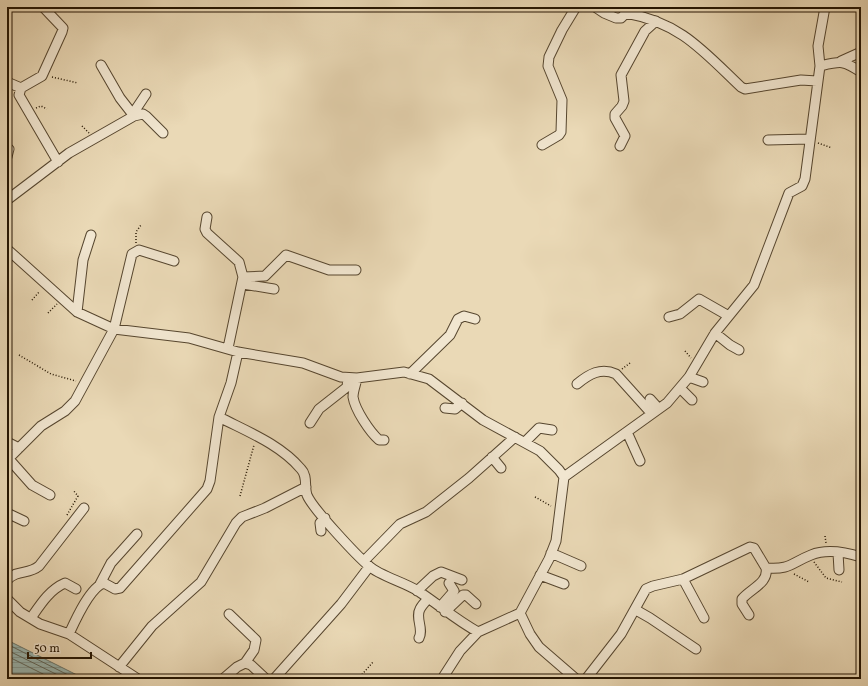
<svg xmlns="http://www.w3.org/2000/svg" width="868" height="686" font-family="Vollkorn,serif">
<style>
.water{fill:url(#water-rules);stroke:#6b776d}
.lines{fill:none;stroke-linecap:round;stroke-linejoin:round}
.shore{stroke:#5f675c;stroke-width:1}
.minor-casing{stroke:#56462f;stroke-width:11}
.path{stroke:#241502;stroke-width:1.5;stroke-dasharray:1 2;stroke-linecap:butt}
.minor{stroke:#f1e6d0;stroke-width:9}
</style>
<defs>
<pattern id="water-rules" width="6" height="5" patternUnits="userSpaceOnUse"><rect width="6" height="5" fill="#9ab9b5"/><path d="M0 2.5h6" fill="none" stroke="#859e9a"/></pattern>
</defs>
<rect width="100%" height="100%" fill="#ead9b6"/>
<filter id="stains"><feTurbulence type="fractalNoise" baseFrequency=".005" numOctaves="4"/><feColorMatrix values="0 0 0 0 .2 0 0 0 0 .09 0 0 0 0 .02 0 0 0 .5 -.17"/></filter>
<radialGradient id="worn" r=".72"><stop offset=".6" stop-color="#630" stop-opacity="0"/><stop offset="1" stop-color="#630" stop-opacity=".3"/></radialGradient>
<path class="water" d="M 7,640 L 85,679 L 7,679 Z"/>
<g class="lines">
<path class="shore" d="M 7,644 L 76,679
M 7,650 L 66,679
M 7,656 L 53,679"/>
<defs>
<path id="minor" d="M 43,7 L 63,28 L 62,32 L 42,76 L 21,88 L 19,95 L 58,162
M 595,7 L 604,13 L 616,18 L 621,18 L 626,13 C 681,23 703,51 741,87 L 745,89 L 801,80 L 817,81
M 841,61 L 861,52
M 820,66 C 841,61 843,60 861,72
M 7,82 L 21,88
M 138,114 L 136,109 L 146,94
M 134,116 L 143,114 L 146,116 L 163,133
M 768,140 L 809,139
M 542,145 L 559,135 L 561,132 L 562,100 L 548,66 L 549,57 L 562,30 L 576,7
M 620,146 L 625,136 L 615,118 L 615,114 L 622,106 L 624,101 L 621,75 L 645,31 L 656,21
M 7,157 L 9,149
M 7,200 L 69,153 L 134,116 L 120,98 L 101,65
M 207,217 L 205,229 L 207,233 L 239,262 L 243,277 L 228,348
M 7,249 L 77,312 L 114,329 L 189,338 L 238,352 L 303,363 L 341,377 L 357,378 L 404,372 L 429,379 L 483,420 L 540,451 L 559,470 L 564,477 L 556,541 L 549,559 L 520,613 L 478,632 L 460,651 L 442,679
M 243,277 L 265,276 L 286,255 L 329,270 L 356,270
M 243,284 L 274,289
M 77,312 L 83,260 L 91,235
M 669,317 L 680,314 L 699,299 L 727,315
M 715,333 L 730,345 L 739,350
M 410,374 L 450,335 L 458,319 L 464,316 L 475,319
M 689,377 L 703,382
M 357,378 C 356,384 353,391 353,397 C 355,410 370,432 379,440 L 384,440
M 577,384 C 589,374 601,367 616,374 L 652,414
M 680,388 L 692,400
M 650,399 L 659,409
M 445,408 L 455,409 L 462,403
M 219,417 C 246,431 280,444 301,469 C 308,476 304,486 307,495 C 312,508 357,556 369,566 C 380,576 404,582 418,591 C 438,604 456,620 478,632
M 310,423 L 319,409 L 347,387 L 348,378
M 627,432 L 640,461
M 7,442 L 19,448
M 525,442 L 539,428 L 552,430
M 492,457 L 501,468
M 8,458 L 32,485 L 50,495
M 7,460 L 41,426 L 65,411 L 75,401 L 114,329 L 132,254 L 139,250 L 174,261
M 564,477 L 667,403 L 689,377 L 715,333 L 754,285 L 789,193 L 802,186 L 805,179 L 820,66 L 818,46 L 825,7
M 7,513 L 24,521
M 321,531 L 320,523 L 325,518
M 551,553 L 581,566
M 838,553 L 839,570
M 364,561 L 400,524 L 426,512 L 469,478 L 515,437
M 540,575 L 564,584
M 683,579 L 704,618
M 7,580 C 18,569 28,575 39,566 L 84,508
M 100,584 L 111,563 L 137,534
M 417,591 L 433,576 L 441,572 L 462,580
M 7,599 L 20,612 L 40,624 L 69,634 L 138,679
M 440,607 L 454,591 L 449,583
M 636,610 L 650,618 L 696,649
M 445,612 L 463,595 L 466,595 L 476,604
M 520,613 L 530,634 L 539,647 L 576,679
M 229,614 L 256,640 L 254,650 L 245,663
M 749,615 L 742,604 L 742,599 C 750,589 769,583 766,568
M 31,618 C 40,605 49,590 65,583 L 76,589
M 69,634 C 75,621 90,587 104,583 L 115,589 L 120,588 L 207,489 L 210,481 L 219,417 L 231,383 L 238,352
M 419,638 C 424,629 415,618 420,609 C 422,605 425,602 428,599
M 119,667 L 152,626 L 201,582 L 236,523 L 242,517 L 265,508 L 306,487
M 223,679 L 237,667 L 245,663 L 251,665 L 266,679
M 274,679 L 341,604 L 369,567
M 586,679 L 621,634 L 646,589 L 653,586 L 683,579 L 750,547 L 754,548 L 766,568 C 790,570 791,563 811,555 C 826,549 845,552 861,557"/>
</defs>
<use href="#minor" class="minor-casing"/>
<path class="path" d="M 52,77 L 78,83
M 36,108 L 41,106 L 47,109
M 82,126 L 89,133
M 818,143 L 832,148
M 136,243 L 136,232 L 141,225
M 32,300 L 40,291
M 48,313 L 57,304
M 685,351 L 691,358
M 19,355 L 51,374 L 76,381
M 622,369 L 630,363
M 240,496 L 254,445
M 535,497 L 551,506
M 67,515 L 78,496 L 73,490
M 825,536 L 826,543
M 814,562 L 826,578 L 842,582
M 794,574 L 809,582
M 358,679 L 374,661"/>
<use href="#minor" class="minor"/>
</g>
<rect width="868" height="686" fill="none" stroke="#ead9b6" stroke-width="24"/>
<rect x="8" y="8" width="852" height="670" fill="none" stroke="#241502" stroke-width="2"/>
<rect x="12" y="12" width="844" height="662" fill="none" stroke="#241502"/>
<path d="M28 652v6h63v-6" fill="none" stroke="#241502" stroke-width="2"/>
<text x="34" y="652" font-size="12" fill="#241502" stroke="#f1e6d0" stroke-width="3" paint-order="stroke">50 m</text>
<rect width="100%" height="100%" filter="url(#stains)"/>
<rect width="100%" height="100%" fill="url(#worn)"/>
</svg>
